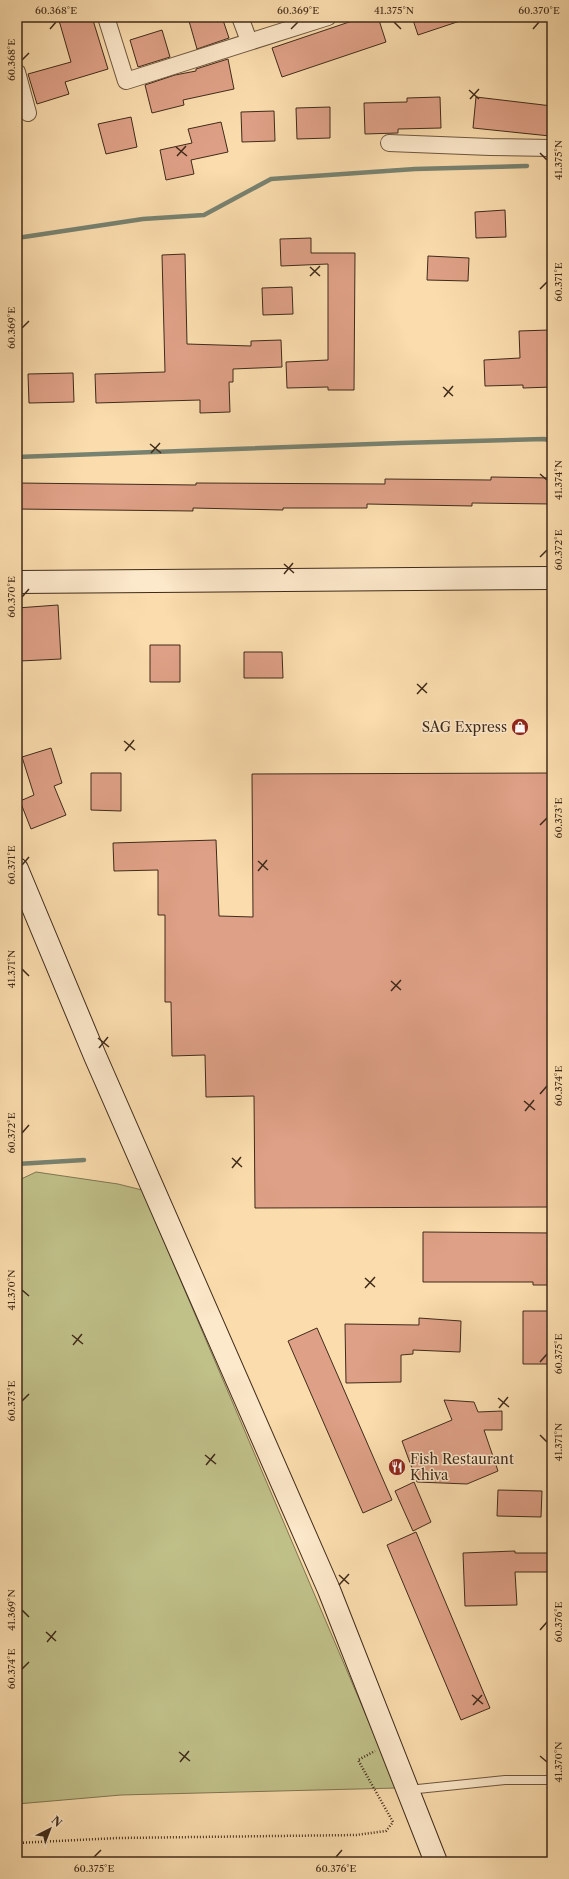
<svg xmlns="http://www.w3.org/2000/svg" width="569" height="1879" font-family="'Libre Caslon Text',serif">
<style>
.green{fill:#c0c089;stroke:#807652}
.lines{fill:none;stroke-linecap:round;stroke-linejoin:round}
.stream{stroke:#788270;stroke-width:4.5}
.building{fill:#dea086;stroke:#402b1a}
.lane-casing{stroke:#6e573f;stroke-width:10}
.street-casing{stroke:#6e573f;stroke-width:18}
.secondary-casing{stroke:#402b1a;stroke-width:24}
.path{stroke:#402b1a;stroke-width:2.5;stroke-dasharray:1 2;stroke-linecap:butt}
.lane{stroke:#fce8ca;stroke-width:8}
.street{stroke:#fce8ca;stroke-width:16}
.secondary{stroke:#fce8ca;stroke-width:22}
.ticks{fill:none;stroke:#402b1a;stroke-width:1.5}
.labels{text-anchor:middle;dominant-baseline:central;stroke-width:3;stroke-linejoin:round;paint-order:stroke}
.poi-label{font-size:14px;fill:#402b1a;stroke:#fce8ca;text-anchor:end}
.neatline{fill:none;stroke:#402b1a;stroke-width:1.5}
.ticks-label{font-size:10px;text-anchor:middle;fill:#402b1a}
</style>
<rect width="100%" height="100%" fill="#fadcad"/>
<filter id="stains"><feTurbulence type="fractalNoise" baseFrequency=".005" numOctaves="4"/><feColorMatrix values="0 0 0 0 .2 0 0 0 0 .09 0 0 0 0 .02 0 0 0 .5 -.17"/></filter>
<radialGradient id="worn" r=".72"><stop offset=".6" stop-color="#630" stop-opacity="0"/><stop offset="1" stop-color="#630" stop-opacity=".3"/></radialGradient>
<path class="green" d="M 36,1172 L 118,1184 L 142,1190 L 397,1788 L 121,1795 L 17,1804 L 17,1181 Z"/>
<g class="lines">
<path class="stream" d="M 17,238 L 143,219 L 204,215 L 271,179 L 415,169 L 527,166
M 17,457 L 400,443 L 544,439 L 552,441
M 17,1164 L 84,1160"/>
</g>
<path class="building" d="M 58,17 L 92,17 L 108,69 L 65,82 L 69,94 L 37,104 L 28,74 L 71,62 Z
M 201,17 L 222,17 L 229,38 L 197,49 L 189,21 Z
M 364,17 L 378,17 L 386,42 L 282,77 L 272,48 Z
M 412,17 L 465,17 L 466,19 L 418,35 Z
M 162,30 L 170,57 L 138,67 L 130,40 Z
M 228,59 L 234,89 L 183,100 L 184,105 L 152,113 L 145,85 L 175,75 L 196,71 L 196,69 Z
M 440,97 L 441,128 L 398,129 L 398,133 L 365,134 L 364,103 L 407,102 L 407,98 Z
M 476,97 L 552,106 L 550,136 L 473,128 Z
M 330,107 L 330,138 L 297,139 L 296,108 Z
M 274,111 L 275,141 L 242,142 L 241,112 Z
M 131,117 L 137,147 L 106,154 L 98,124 Z
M 221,122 L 228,152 L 191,160 L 194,174 L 166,180 L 160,150 L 192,143 L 188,129 Z
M 505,210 L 506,237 L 476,238 L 475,212 Z
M 311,238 L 311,253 L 355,253 L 354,390 L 328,390 L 328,387 L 287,388 L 286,362 L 328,360 L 328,264 L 281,266 L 280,239 Z
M 185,254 L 187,344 L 251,346 L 251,341 L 281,340 L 282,367 L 233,369 L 233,382 L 229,382 L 230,412 L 200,413 L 200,400 L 96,403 L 95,374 L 165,372 L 162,255 Z
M 428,256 L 469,258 L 468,281 L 427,280 Z
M 292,287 L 293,314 L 263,315 L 262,288 Z
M 549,330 L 552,387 L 523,388 L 523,385 L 485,386 L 484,360 L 520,358 L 519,331 Z
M 73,373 L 74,402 L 29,403 L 28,374 Z
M 491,477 L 552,478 L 552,504 L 472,503 L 472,506 L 367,504 L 367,508 L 283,508 L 283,510 L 193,508 L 193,511 L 17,509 L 17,483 L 196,485 L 196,483 L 385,484 L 385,479 L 491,480 Z
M 58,605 L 61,659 L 20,661 L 20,659 L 17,660 L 17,608 Z
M 150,645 L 180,645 L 180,682 L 150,682 Z
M 244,652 L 282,652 L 283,678 L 244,678 Z
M 51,748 L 62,783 L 54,786 L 66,815 L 31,829 L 20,801 L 34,795 L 22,757 Z
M 91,773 L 121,773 L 121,811 L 91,810 Z
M 552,773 L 552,1207 L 255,1208 L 254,1096 L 206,1097 L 205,1055 L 172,1056 L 171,1002 L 165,1002 L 165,915 L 158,915 L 158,870 L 114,871 L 113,843 L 216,840 L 219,916 L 253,917 L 252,774 Z
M 423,1232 L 552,1233 L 552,1285 L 533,1285 L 533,1282 L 423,1282 Z
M 523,1311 L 552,1311 L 552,1364 L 523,1364 Z
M 419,1318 L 461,1321 L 460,1352 L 413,1350 L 413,1354 L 401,1355 L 401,1382 L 346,1383 L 345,1324 L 419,1325 Z
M 317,1328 L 392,1500 L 363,1513 L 288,1341 Z
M 444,1400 L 474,1402 L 478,1412 L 502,1411 L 502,1430 L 484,1430 L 498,1471 L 467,1484 L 417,1482 L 402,1441 L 452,1420 Z
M 414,1482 L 431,1522 L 413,1531 L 395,1491 Z
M 498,1490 L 542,1491 L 541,1517 L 497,1516 Z
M 416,1532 L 490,1708 L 461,1720 L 387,1545 Z
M 515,1551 L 515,1553 L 552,1553 L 552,1572 L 515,1572 L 517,1605 L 465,1606 L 463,1553 Z"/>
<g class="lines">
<defs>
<path id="lane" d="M 408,1790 L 505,1780 L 552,1780"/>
<path id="street" d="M 106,17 L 126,81 L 328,17
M 240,17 L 249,41
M 17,72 L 28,113
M 389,143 L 490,147 L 552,148"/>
<path id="secondary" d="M 17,582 L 552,578
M 17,869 L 95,1056 L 329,1590 L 436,1862"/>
</defs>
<use href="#lane" class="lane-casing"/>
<use href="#street" class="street-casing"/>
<use href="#secondary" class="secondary-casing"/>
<path class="path" d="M 17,1843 L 118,1838 L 356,1835 L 386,1831 L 393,1822 L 358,1760 L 375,1751"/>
<use href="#lane" class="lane"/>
<use href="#street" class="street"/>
<use href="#secondary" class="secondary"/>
</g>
<path class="ticks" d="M 394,22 L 401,29M 50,29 L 56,22M 291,29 L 298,22M 533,29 L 539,22M 22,60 L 29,53M 469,90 L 479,99M 470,99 L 479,89M 176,147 L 187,156M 540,153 L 547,160M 177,156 L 186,146M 310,267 L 320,276M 310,276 L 320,266M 540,289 L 547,282M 22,328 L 29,321M 443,387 L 453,396M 444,397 L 453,386M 150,444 L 161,453M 151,453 L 160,443M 540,474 L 547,480M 540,557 L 547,550M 284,564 L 294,573M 284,574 L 293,563M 22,597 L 29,589M 417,684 L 427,693M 417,694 L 427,683M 124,741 L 135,750M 125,751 L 134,740M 540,825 L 547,818M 258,861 L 268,870M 22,865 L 29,857M 258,871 L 267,860M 22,969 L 29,976M 391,981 L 401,990M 391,991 L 401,980M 98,1038 L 109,1047M 99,1048 L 108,1037M 540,1094 L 547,1086M 524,1101 L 535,1110M 525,1111 L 534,1100M 22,1133 L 29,1125M 232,1158 L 242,1167M 232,1168 L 241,1157M 365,1278 L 375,1287M 365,1288 L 375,1277M 22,1290 L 29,1296M 72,1335 L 83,1344M 73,1345 L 82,1334M 540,1362 L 547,1354M 498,1398 L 509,1407M 22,1401 L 29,1394M 499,1408 L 508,1397M 540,1435 L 547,1442M 205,1455 L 216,1464M 206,1465 L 215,1454M 339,1575 L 349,1584M 339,1585 L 349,1574M 22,1610 L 29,1617M 540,1630 L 547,1622M 46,1632 L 56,1641M 47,1642 L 56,1631M 22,1669 L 29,1662M 472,1695 L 483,1704M 473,1705 L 482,1695M 179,1752 L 190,1761M 540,1756 L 547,1762M 180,1762 L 189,1751M 94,1857 L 101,1850M 336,1857 L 342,1850"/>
<defs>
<symbol id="shop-disc" viewBox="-11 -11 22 22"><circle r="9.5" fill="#8f2418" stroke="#fce8ca"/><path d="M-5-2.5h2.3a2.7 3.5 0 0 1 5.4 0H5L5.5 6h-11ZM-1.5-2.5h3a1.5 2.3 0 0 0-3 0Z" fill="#fff"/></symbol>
<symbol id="restaurant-disc" viewBox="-11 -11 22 22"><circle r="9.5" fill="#8f2418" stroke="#fce8ca"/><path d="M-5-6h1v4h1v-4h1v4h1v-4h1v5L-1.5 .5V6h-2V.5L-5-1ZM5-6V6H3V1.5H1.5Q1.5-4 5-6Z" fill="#fff"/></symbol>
</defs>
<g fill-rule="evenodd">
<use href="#shop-disc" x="510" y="717" width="20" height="20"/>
<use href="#restaurant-disc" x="387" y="1457" width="20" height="20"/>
</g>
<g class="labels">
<g class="poi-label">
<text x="507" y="727">SAG Express</text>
<text x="410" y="1459" text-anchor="start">Fish Restaurant<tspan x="410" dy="16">Khiva</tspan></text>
</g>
</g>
<rect width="569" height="1879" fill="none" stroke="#fadcad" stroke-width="44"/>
<g transform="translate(50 1829) rotate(42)" stroke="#fce8ca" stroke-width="3" paint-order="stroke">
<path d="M0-3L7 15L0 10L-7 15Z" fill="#402b1a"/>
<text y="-6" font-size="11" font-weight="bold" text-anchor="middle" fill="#402b1a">N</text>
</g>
<rect x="22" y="22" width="525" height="1835" class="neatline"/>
<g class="ticks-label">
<text x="56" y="14">60.368°E</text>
<text x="298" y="14">60.369°E</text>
<text x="394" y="14">41.375°N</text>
<text x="539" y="14">60.370°E</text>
<text transform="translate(11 60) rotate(-90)" y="4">60.368°E</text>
<text transform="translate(558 160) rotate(-90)" y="4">41.375°N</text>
<text transform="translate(558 282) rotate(-90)" y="4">60.371°E</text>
<text transform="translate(11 328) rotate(-90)" y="4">60.369°E</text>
<text transform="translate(558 480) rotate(-90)" y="4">41.374°N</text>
<text transform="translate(558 550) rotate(-90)" y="4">60.372°E</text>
<text transform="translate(11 597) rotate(-90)" y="4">60.370°E</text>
<text transform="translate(558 818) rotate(-90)" y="4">60.373°E</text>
<text transform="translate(11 865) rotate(-90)" y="4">60.371°E</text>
<text transform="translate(11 969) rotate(-90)" y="4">41.371°N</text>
<text transform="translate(558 1086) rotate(-90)" y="4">60.374°E</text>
<text transform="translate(11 1133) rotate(-90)" y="4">60.372°E</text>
<text transform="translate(11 1290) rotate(-90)" y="4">41.370°N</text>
<text transform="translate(558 1354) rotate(-90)" y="4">60.375°E</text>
<text transform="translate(11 1401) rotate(-90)" y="4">60.373°E</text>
<text transform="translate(558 1442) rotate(-90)" y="4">41.371°N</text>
<text transform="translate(11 1610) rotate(-90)" y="4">41.369°N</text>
<text transform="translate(558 1622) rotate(-90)" y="4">60.376°E</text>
<text transform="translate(11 1669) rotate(-90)" y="4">60.374°E</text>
<text transform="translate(558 1762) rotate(-90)" y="4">41.370°N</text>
<text x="94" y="1872">60.375°E</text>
<text x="336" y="1872">60.376°E</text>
</g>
<rect width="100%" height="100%" filter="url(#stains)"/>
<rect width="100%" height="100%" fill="url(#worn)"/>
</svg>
